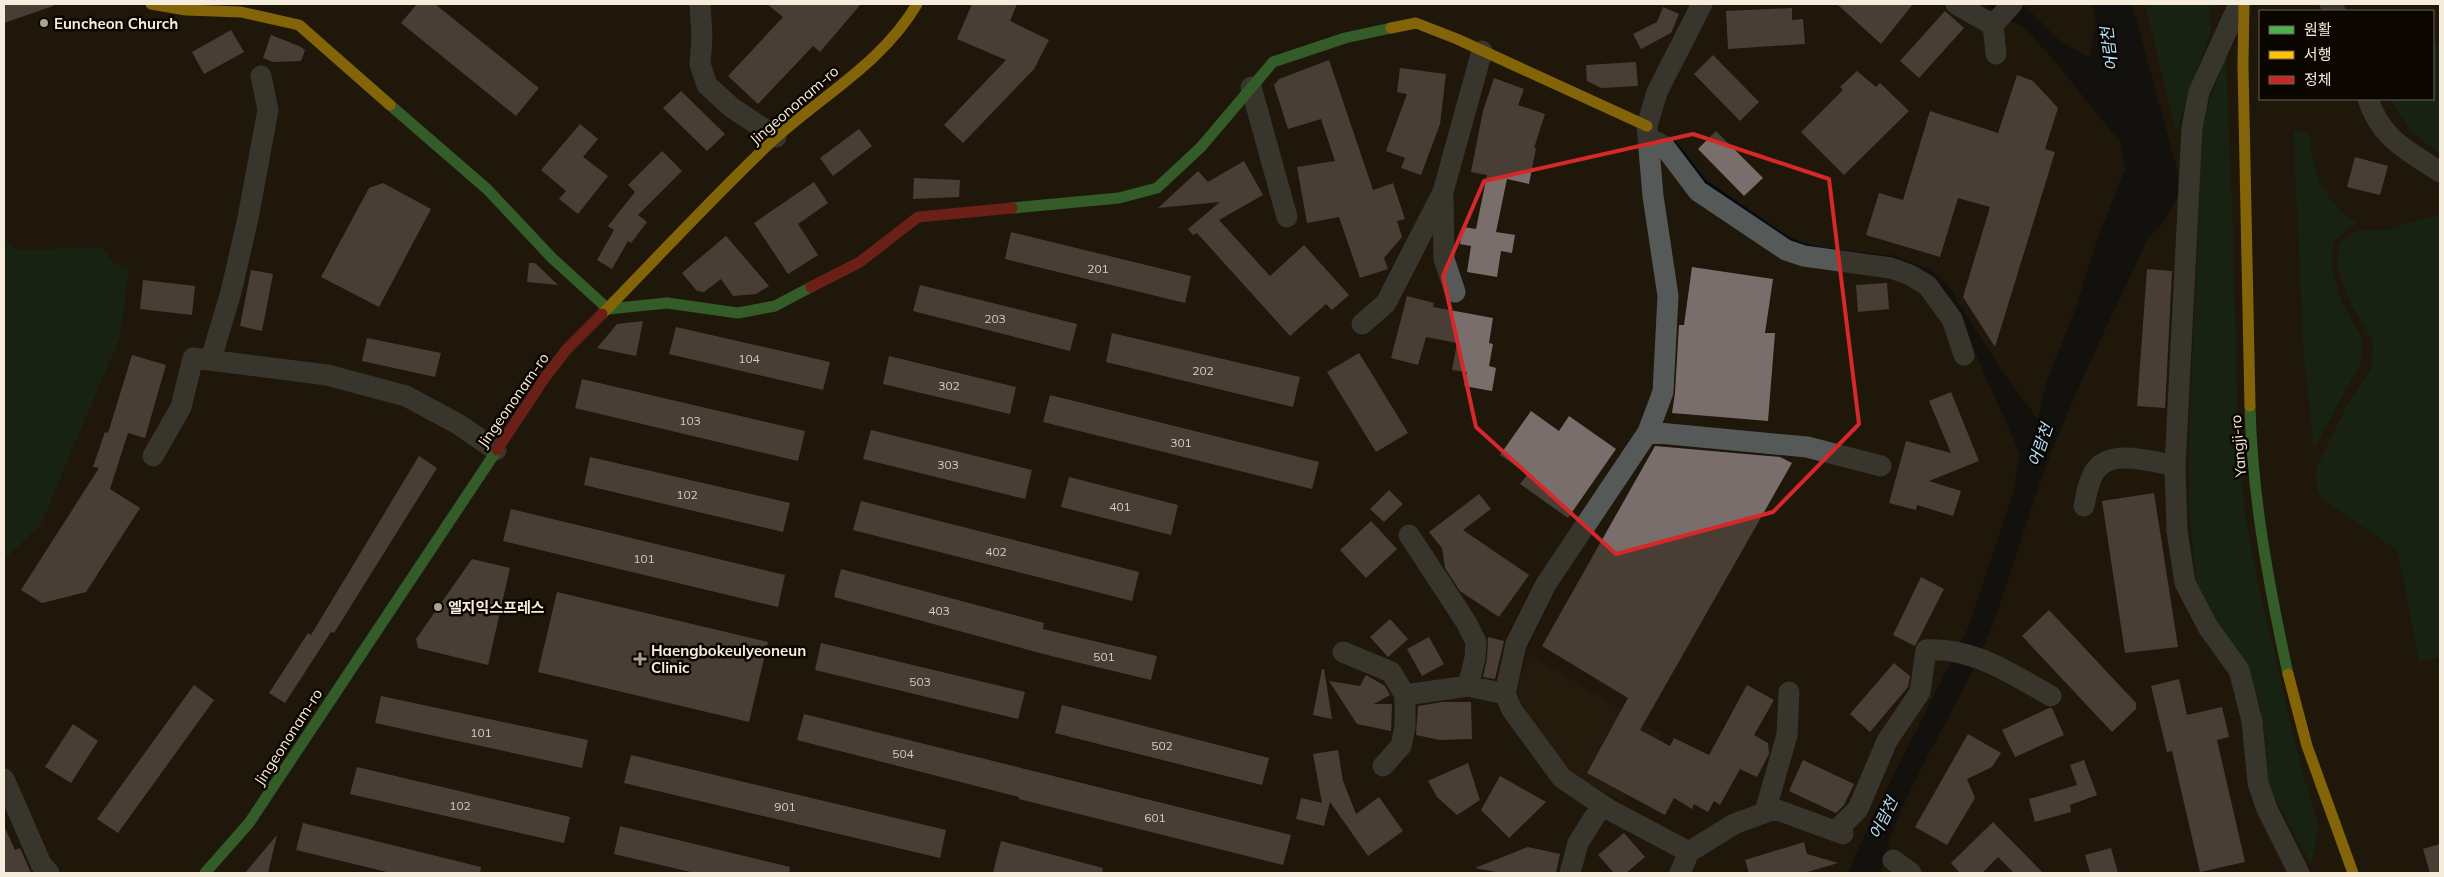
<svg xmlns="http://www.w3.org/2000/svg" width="2444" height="877" font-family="Mulish,'Noto Sans KR',sans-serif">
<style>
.commercial{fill:#2b2012}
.green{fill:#0f2f20}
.water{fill:#030a15}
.building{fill:#7a6e6c}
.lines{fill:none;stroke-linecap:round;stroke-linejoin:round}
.street{stroke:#555a58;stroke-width:21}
.fast{stroke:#4caf50;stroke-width:11}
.slow{stroke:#ffc107;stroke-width:11}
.jam{stroke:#c62828;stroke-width:11}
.marked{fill:none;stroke:#d62828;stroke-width:4;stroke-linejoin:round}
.poi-dot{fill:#aba192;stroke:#0c0600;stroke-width:2}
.labels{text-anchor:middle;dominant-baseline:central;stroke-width:5;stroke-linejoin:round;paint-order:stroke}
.number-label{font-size:12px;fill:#d7ccbf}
.poi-label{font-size:15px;font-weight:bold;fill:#f6ecdb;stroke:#0c0600;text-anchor:start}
.street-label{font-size:15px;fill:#f6ecdb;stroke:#0c0600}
.water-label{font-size:16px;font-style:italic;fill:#aedffd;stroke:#0c0600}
</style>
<rect width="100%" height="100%" fill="#1f1709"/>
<path class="commercial" d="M 1528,654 L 1661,734 L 1623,801 L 1579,778 L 1555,752 L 1526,712 L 1517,691 Z"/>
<path class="green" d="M 2145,4 L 2210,4 L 2211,29 L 2176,132 Z
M 2440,42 L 2440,154 L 2410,130 L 2390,99 L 2433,99 L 2433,43 Z
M 2226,56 L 2233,231 L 2238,430 L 2244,507 L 2256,575 L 2302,771 L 2319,825 L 2311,864 L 2268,785 L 2266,742 L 2259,699 L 2246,666 L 2224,637 L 2196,581 L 2189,510 L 2189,432 L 2203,119 Z
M 2293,130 L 2310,133 C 2312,174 2323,199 2356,223 L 2334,241 L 2331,267 L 2341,300 L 2363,341 L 2361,362 L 2314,449 L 2304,359 Z
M 2440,214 L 2440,658 L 2419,661 L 2398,551 L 2323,500 L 2317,488 L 2316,469 L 2346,407 L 2372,367 L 2373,342 L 2348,298 L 2337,266 L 2339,243 L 2359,229 L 2385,230 Z
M 4,240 L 19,250 L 102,247 L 113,263 L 129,269 L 120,337 L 41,524 L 4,560 Z"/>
<path class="water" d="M 1984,4 L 2019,4 L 2028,9 L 2060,41 L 2089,57 L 2096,26 L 2093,4 L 2132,4 L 2178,173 L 2178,196 L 2165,220 L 2148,239 C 2114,310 2080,381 2051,453 C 2027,513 2012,576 1988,636 C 1956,716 1900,788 1880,873 L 1848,873 L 1871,820 L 1968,628 L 2013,494 L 2020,454 L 1969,339 L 1941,290 L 1809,251 L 1714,199 L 1655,133 L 1667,135 L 1678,144 L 1706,180 L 1786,235 L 1802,243 L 1827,248 L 1896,256 L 1931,270 L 1947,284 L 2004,374 L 2038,419 L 2046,384 L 2076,307 L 2097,240 L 2125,169 L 2120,142 L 2056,63 L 2026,29 Z"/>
<path class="building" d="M 4,4 L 52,4 L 53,6 L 4,23 Z
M 417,4 L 435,4 L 539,88 L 516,116 L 401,23 Z
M 767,4 L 861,4 L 820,52 L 813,46 L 758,104 L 728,76 L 783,17 Z
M 972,4 L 1017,4 L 1010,21 L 1049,40 L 1034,69 L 963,143 L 944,125 L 1006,60 L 957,39 Z
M 1837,4 L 1913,4 L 1881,44 Z
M 1663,7 L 1679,14 L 1671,33 L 1641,49 L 1633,34 L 1657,22 Z
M 1792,8 L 1792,20 L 1803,19 L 1805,44 L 1728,49 L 1726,11 Z
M 1945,11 L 1964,28 L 1919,78 L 1900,61 Z
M 231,30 L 244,52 L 204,74 L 192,52 Z
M 271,35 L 299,46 L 305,50 L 301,61 L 273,62 L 263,58 Z
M 1713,55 L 1759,102 L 1740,121 L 1694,74 Z
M 1329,60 L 1373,190 L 1393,183 L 1405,219 L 1397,221 L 1402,237 L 1384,258 L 1388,269 L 1360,278 L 1339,217 L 1307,223 L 1297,167 L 1335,161 L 1321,119 L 1288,129 L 1274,85 L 1279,79 Z
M 1636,62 L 1638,86 L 1601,88 L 1587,81 L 1586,65 Z
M 1400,68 L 1446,74 L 1440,124 L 1421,175 L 1401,168 L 1405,158 L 1386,151 L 1407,94 L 1397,92 Z
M 1857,71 L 1876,87 L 1880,83 L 1909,111 L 1844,175 L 1801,132 L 1843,90 L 1840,87 Z
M 2017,75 L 2033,81 L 2058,108 L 2045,149 L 2055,152 L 1995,347 L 1963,297 L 1990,207 L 1958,198 L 1940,257 L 1866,235 L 1879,193 L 1903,200 L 1930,111 L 1998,133 Z
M 1494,78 L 1524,89 L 1518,105 L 1545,114 L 1534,148 L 1536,148 L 1529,184 L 1507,179 L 1496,232 L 1515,235 L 1512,253 L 1501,251 L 1497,277 L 1467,272 L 1471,246 L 1460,244 L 1463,227 L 1476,229 L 1487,175 L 1471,172 L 1483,111 Z
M 681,91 L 725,134 L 707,151 L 663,108 Z
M 580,124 L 598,139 L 583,157 L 608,176 L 578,214 L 559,199 L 566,191 L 541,170 Z
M 859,129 L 872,146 L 833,176 L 820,158 Z
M 1716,131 L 1763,178 L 1744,196 L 1698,149 Z
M 662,151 L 682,171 L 638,215 L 647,222 L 631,243 L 628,241 L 612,269 L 597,260 L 614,230 L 608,226 L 635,192 L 628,185 Z
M 2355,157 L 2388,166 L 2380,195 L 2347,187 Z
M 1244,161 L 1263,195 L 1219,220 L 1270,276 L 1304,245 L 1349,295 L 1332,310 L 1326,304 L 1290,336 L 1197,233 L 1193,235 L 1188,229 L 1220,202 L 1158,208 L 1198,171 L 1208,182 Z
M 914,178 L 960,180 L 959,197 L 913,199 Z
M 814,182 L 828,203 L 798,224 L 818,255 L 788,274 L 754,223 Z
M 383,183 L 431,209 L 379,307 L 321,277 L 369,188 Z
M 1011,232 L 1191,276 L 1185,303 L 1005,259 Z
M 726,236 L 769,286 L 756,294 L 733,296 L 721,279 L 704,292 L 697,291 L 682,273 Z
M 529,263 L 535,263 L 558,285 L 527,282 Z
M 1692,267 L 1773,279 L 1765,333 L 1775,333 L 1768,421 L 1672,413 L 1675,393 L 1679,325 L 1684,325 Z
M 2147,269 L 2172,271 L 2165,408 L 2137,406 Z
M 251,270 L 273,274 L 262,331 L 240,326 Z
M 143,280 L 195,286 L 192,315 L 140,309 Z
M 1887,283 L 1889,309 L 1858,312 L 1856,285 Z
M 920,285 L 1077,324 L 1070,351 L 913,311 Z
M 1407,296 L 1434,303 L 1433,307 L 1493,318 L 1489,343 L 1493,344 L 1489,366 L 1496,368 L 1492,391 L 1464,386 L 1467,372 L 1452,370 L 1457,343 L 1426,337 L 1418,365 L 1391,358 Z
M 643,321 L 636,356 L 597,348 L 617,324 Z
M 676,327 L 830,362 L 823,390 L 669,354 Z
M 1112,333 L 1300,377 L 1293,407 L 1106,362 Z
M 367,338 L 441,353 L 435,377 L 362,361 Z
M 1359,353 L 1408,433 L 1376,452 L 1327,372 Z
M 132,355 L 166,365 L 145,438 L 128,433 L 110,489 L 140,508 L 86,592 L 42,603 L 21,590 L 99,468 L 93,467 L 105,432 L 108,433 Z
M 889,356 L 1016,387 L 1010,414 L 883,384 Z
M 582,379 L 805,431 L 798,461 L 575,408 Z
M 1951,392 L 1979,461 L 1929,481 L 1961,491 L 1953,516 L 1917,505 L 1916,510 L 1889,503 L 1906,441 L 1951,453 L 1929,401 Z
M 1050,395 L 1319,462 L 1312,489 L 1043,422 Z
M 1531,411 L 1559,431 L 1569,416 L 1616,449 L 1568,518 L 1520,484 L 1528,474 L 1500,455 Z
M 871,430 L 1032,470 L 1025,499 L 863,459 Z
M 1655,446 L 1780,457 L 1792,463 L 1640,730 L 1670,746 L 1674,738 L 1709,755 L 1747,685 L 1774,700 L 1754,735 L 1768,743 L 1769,754 L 1757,777 L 1740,769 L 1720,805 L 1714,801 L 1708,812 L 1694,804 L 1692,809 L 1674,798 L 1665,815 L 1587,773 L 1628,698 L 1542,646 Z
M 419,456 L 437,468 L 334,633 L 331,632 L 285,703 L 269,693 L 308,633 L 311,635 Z
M 590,457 L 790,503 L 783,532 L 584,485 Z
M 1069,477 L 1178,505 L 1171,535 L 1061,507 Z
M 1389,490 L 1403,504 L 1384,522 L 1370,509 Z
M 2154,493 L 2178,647 L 2125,653 L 2102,501 Z
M 1479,494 L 1491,509 L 1463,530 L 1529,575 L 1499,617 L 1460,591 L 1445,568 L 1442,548 L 1429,532 Z
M 861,501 L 1139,572 L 1132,601 L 853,530 Z
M 511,509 L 785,575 L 778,607 L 503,541 Z
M 1371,521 L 1397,549 L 1366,578 L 1340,550 Z
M 472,559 L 510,568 L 488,665 L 418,648 L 416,639 Z
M 841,569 L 1044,623 L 1043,629 L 1157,656 L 1151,680 L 1051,656 L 834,597 Z
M 1921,577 L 1944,589 L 1915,646 L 1893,635 Z
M 557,592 L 768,642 L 749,722 L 538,672 Z
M 2049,610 L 2136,703 L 2136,709 L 2112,732 L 2022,636 Z
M 1390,619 L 1408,639 L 1388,657 L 1370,637 Z
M 1429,637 L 1444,664 L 1422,676 L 1407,649 Z
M 1488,637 L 1504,641 L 1495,679 L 1483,677 L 1487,659 Z
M 821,643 L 1025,692 L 1018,719 L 815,670 Z
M 1894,663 L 1910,676 L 1908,687 L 1870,732 L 1850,714 Z
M 1322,669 L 1324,669 L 1332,719 L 1313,715 Z
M 1366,675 L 1385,686 L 1390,695 L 1374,704 L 1392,704 L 1391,731 L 1357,724 L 1329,681 L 1360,686 Z
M 2179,679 L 2187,715 L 2222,707 L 2229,737 L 2217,740 L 2245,862 L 2200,872 L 2172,751 L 2167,752 L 2151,686 Z
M 194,685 L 214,700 L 118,833 L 97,819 Z
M 381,696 L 588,740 L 582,768 L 375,723 Z
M 1442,702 L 1471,702 L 1472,739 L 1440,740 L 1416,735 L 1418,706 Z
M 1062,705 L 1269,758 L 1262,785 L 1055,733 Z
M 2049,708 L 2052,708 L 2064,735 L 2015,757 L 2002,730 Z
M 804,714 L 1291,835 L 1283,865 L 1019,799 L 1019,797 L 797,740 Z
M 73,724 L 98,741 L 71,783 L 45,767 Z
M 1968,734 L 2001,753 L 1992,767 L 1967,779 L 1975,798 L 1947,845 L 1915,827 Z
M 1338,750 L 1343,781 L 1356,814 L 1379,797 L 1403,831 L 1368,856 L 1330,802 L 1324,826 L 1296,819 L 1301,798 L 1322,803 L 1313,754 Z
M 631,755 L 946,830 L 940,858 L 624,783 Z
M 1803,760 L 1854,784 L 1844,805 L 1836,813 L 1789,791 Z
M 2084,760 L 2097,795 L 2070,805 L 2071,812 L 2035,822 L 2029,799 L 2077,785 L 2070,765 Z
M 1468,763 L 1480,800 L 1457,815 L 1437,797 L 1428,781 Z
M 357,767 L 570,817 L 564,843 L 350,794 Z
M 1500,776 L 1546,802 L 1509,838 L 1481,810 Z
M 1993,822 L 2043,873 L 2014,873 L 1998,857 L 1982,873 L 1960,873 L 1951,863 Z
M 303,823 L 481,867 L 480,873 L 391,873 L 296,850 Z
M 4,826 L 15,850 L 20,848 L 31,873 L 4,873 Z
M 620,826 L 790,867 L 789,873 L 695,873 L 614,854 Z
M 1624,833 L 1645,857 L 1626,873 L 1614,873 L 1598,855 Z
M 277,835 L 268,873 L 245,873 Z
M 1001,841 L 1103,868 L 1102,873 L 993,873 Z
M 1804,842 L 1807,854 L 1838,863 L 1804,873 L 1749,873 L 1745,860 Z
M 2440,844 L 2440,873 L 2430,873 L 2423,849 Z
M 1528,847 L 1560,854 L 1556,873 L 1501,873 L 1475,868 Z
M 2111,848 L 2118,873 L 2090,873 L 2085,855 Z"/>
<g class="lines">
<path class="street" d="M 700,4 L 702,38 L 700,64 L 707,85 L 731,107 L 776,137
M 1956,4 L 1993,25 L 1996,54
M 2239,4 L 2199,92 L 2192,128 L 2175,466 L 2177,531 L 2185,583 L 2208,627 L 2239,670 L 2252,721 L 2258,783 L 2267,809 L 2299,873
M 2330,4 L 2335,11
M 1993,25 L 2012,4
M 1251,87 L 1287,217
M 2368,99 C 2381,139 2407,150 2440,172
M 1648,138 L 1664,146 L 1698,191 L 1786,250 L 1804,256 L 1891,268 L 1910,275 L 1927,285 L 1952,319 L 1964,355
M 1443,195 L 1444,259 L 1455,292
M 1362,324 L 1386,303 L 1443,192 L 1482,51
M 211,359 L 231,292 L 248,218 L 268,110 L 261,76
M 1648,432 L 1807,447 L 1881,466
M 153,456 L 181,407 L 193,358 L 327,375 L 406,396 L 458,424 L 496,450
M 2084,506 C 2086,497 2087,488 2091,479 C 2103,445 2149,461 2175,466
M 1409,535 L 1466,622 L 1476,642 L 1475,658 L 1468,686
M 1343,652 L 1391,672 L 1405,695 L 1468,686 L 1505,694
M 1383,766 L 1401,746 L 1405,727 L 1405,694
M 4,779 L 41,864 L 49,873
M 1765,812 L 1787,735 L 1789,692
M 1836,831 L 1858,809 L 1887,741 L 1920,692 L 1926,650 C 1971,646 2013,675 2051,696
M 1689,852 L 1608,809 L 1562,778 L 1512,710 L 1505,694 L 1516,644 L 1546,584 L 1648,432 L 1663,392 L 1668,296 L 1653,196 L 1647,126 L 1657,92 L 1702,4
M 1893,860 L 1911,873
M 1570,873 L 1578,843 L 1602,805
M 1680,873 L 1689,852 L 1734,824 L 1775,809 L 1843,834"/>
<path class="fast" d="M 390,105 L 487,189 L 552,258 L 608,309 L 667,303 L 738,313 L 775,306 L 811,287
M 1012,208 L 1119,198 L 1157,188 L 1201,147 L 1273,62 L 1345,38 L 1391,28
M 2250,406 C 2252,496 2269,586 2288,674
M 205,873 L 249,823 L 497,450"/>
<path class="slow" d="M 151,4 L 186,10 L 241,12 L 299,25 L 390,105
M 2244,4 L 2243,66 L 2250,406
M 1391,28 L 1416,23 L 1457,39 L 1647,126
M 602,314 C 658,257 712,198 769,144 C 819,97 882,64 917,4
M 2288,674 L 2307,746 L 2353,873"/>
<path class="jam" d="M 811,287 L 860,262 L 918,217 L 1012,208
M 497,450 L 546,376 L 567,349 L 602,314"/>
</g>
<path d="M0 0H2444V877H0ZM 1693,134 L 1829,179 L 1859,424 L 1773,512 L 1616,554 L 1476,427 L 1443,276 L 1484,181 Z" fill="#1f1709" fill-opacity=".55" fill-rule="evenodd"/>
<path class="marked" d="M 1693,134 L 1829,179 L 1859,424 L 1773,512 L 1616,554 L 1476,427 L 1443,276 L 1484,181 Z"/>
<g class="poi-dot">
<circle cx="44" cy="23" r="5"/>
<circle cx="438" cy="607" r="5"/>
<path d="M637.5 651.5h5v5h5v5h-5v5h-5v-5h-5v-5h5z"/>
</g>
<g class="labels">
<g class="number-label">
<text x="1098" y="268">201</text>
<text x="995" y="318">203</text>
<text x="749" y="358">104</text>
<text x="1203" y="370">202</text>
<text x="949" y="385">302</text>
<text x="690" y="420">103</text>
<text x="1181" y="442">301</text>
<text x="948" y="464">303</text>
<text x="687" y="494">102</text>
<text x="1120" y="506">401</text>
<text x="996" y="551">402</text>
<text x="644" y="558">101</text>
<text x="939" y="610">403</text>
<text x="1104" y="656">501</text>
<text x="920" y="681">503</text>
<text x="481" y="732">101</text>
<text x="1162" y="745">502</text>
<text x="903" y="753">504</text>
<text x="460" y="805">102</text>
<text x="785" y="806">901</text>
<text x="1155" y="817">601</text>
</g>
<g class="poi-label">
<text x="54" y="23">Euncheon Church</text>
<text x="448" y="607">엘지익스프레스</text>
<text x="651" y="650">Haengbokeulyeoneun<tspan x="651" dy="17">Clinic</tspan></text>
</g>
<g class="street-label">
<text transform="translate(794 105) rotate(-41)">Jingeononam-ro</text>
<text transform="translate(513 400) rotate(-55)">Jingeononam-ro</text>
<text transform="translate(2238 446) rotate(-95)">Yangji-ro</text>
<text transform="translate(288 737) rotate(-57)">Jingeononam-ro</text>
</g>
<g class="water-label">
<text transform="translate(2109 49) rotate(-97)">어람천</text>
<text transform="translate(2040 445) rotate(-71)">어람천</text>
<text transform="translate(1883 818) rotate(-64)">어람천</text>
</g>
</g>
<rect width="2444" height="877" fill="none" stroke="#f6ecdb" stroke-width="10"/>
<rect x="2259" y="10" width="175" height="90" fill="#0c0600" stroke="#6a6258"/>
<rect x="2269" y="26" width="25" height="8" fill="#4caf50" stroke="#6a6258"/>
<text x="2304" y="35" font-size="15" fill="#f6ecdb">원활</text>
<rect x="2269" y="51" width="25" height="8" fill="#ffc107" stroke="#6a6258"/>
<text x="2304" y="60" font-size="15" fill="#f6ecdb">서행</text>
<rect x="2269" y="76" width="25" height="8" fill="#c62828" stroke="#6a6258"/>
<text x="2304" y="85" font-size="15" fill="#f6ecdb">정체</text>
</svg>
